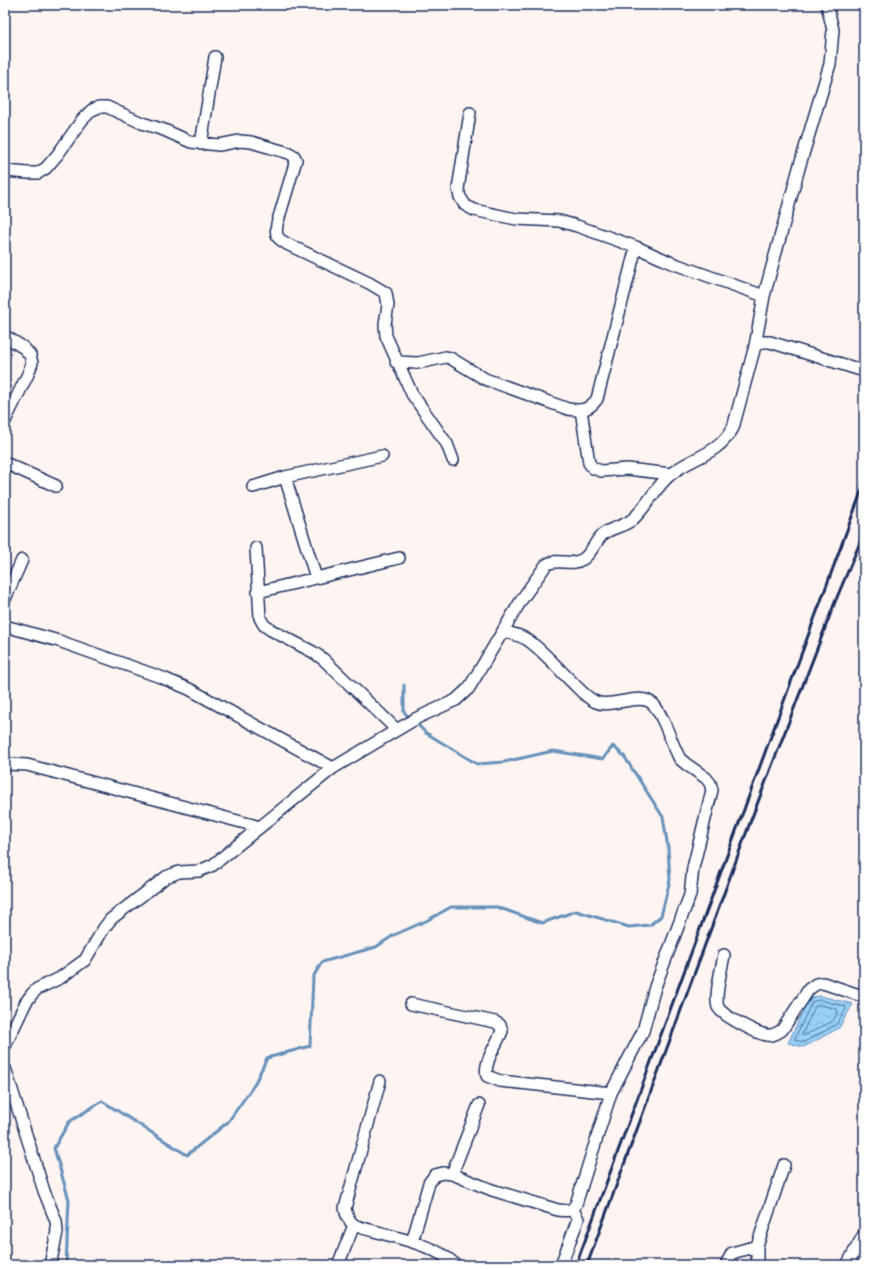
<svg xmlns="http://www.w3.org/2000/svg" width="869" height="1270" font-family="'Gochi Hand',sans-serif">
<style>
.water{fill:url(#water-waves);stroke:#6590ba}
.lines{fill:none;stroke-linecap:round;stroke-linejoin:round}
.shore{stroke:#4d709b;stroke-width:1}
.stream{stroke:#6590ba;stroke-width:3}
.street-casing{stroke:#1b2f5e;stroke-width:14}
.street{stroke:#fff;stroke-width:11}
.rail{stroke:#1b2f5e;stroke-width:3}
</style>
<defs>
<pattern id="water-waves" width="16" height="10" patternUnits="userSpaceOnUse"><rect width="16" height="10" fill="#97d1f7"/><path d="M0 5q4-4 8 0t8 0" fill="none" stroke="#82b4d6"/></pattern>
</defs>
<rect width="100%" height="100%" fill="#fef4f2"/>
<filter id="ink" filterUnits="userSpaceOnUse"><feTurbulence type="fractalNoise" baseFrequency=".025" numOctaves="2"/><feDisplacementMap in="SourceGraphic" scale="8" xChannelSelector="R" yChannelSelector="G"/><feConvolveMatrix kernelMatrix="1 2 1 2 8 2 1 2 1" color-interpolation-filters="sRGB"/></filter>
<g filter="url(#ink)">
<path class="water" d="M 820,996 L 853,1004 L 839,1028 L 804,1047 L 788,1043 L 809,998 Z"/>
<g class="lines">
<path class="shore" d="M 820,1000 L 845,1006 L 846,1009 L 836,1025 L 804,1042 L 795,1040 L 795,1038 L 812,1002 Z
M 820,1005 L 837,1009 L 838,1012 L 833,1021 L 803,1036 L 802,1034 L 815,1007 Z"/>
<path class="stream" d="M 404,685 L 404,712 L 411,719
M 66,1265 L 69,1200 L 54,1148 L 69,1122 L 102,1101 L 187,1155 L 228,1122 L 254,1085 L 267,1058 L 310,1046 L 313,977 L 322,962 L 376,947 L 394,935 L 426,921 L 451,907 L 497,907 L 542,923 L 576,911 L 629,927 L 650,925 L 661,916 L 670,880 L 668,848 L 663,817 L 624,756 L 613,746 L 603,759 L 553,751 L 504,762 L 477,764 L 426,733 L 415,722"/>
<defs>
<path id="street" d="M 470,113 L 458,189 L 460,197 L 465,205 L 474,210 L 516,219 L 559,221 L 577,226 L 636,247 L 672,263 L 764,296
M 201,144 L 215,57
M 5,171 L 28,173 L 38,173 L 46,168 L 58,154 L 82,120 L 92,110 L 99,107 L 107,107 L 142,123 L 164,130 L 191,142 L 219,145 L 240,141 L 251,142 L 289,153 L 294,156 L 296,160 L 277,224 C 275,238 278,239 289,245 L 369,283 L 386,293 L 388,305 L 385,324 L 386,336 L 412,394 L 447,444 L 453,460
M 5,336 L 24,348 L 30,355 L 32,363 L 28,374 L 5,421
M 755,346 L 762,342 L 770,342 L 864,371
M 396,362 L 418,363 L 446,357 L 450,358 L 485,379 L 568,409 C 581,411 588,411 597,399 L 636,247
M 581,410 L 589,463 L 593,468 L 601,471 L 627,469 L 671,474
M 5,463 L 56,486
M 285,477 L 316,578
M 253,487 L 285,477 L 382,456
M 256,548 L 260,618 L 264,625 L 271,630 L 313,652 L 323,659 L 397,730
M 258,592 L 399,558
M 5,599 L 22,560
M 5,626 L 59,641 L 163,678 L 189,689 L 333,768
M 5,764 L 27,765 L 260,827
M 724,955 C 722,967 714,997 718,1007 C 721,1015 758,1034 767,1035 C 773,1036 777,1033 782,1030 L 809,989 L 816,984 L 823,983 L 859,995 L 864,995
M 411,1004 L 495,1022 L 500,1025 L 502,1031 C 497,1044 483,1063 487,1076 L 500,1081 L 611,1093
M 5,1046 L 26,1002 L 32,994 L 37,989 L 60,978 L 85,960 L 104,928 L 111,919 L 166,877 L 179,872 L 199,871 L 213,865 L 333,768 L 417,718 L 456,700 L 469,688 L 522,599 L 546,565 C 557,557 571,567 583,559 C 591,554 595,542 602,535 C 611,527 625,527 634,518 C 648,505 656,486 671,474 C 693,456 717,456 733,428 L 755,346 L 764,296 L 799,168 L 830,64 L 833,30 L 827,5
M 5,1068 L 44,1191 L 56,1221 L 57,1232 L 50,1265
M 380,1081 L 345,1208 C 346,1214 348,1220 353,1224 C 358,1228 368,1229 374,1231 C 401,1239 435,1245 456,1265
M 452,1174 L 479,1105
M 412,1242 L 429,1183 L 435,1175 L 443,1173 L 452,1174 L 492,1190 L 558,1210 C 567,1211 571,1212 576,1204 L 611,1093 L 643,1031 L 655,987 L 690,895 L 693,868 L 712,790 L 710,783 L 706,778 L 686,764 L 680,759 C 672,745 663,714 653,704 C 640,691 612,709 596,702 C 587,698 580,690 573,683 C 560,671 540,647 526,639 C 519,635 510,633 503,631
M 338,1265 L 354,1225
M 561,1265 L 578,1219 L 573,1210
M 726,1265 L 732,1253 L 757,1246
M 757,1265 L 757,1246 L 784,1165
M 847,1265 L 864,1234"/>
</defs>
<use href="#street" class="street-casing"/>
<use href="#street" class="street"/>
<path class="rail" d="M 576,1265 L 864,484
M 587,1265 L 751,820 L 835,602 L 864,533"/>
</g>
</g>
<rect width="869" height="1270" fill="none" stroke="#fff" stroke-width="20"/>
<rect x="10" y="10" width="849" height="1250" fill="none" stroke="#1b2f5e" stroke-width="1.5" filter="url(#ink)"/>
</svg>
